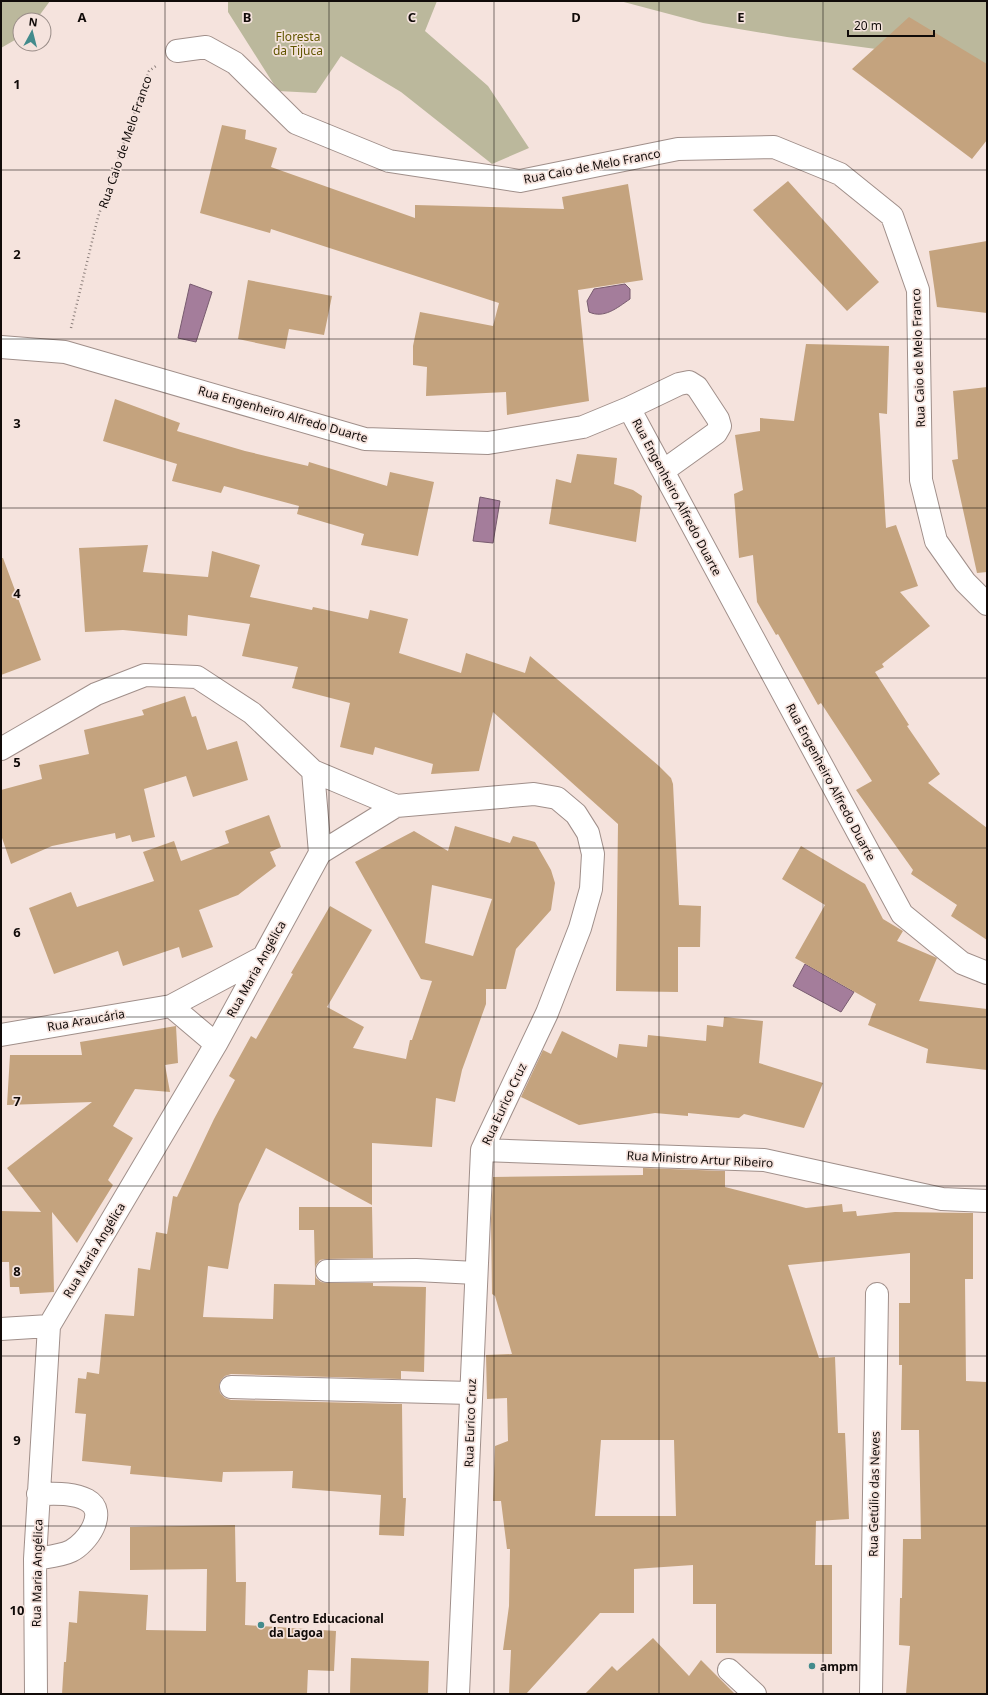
<svg xmlns="http://www.w3.org/2000/svg" width="988" height="1695" font-family="'Noto Sans',sans-serif">
<style>
.green{fill:#bbb89c}
.water{fill:#a47d9b;stroke:#785b6f}
.building{fill:#c4a37e;fill-rule:evenodd}
.lines{fill:none;stroke-linecap:round;stroke-linejoin:round}
.minor-casing{stroke:#a08f8a;stroke-width:24}
.path{stroke:#8f827e;stroke-width:2.5;stroke-dasharray:1 3;stroke-linecap:butt}
.minor{stroke:#fff;stroke-width:22}
.grid{fill:none;stroke:#110b09;stroke-width:1;stroke-opacity:0.55}
.poi-dot{fill:#438b8c;stroke:#f5e3dd;stroke-width:1.5}
.labels{text-anchor:middle;dominant-baseline:central;stroke-width:3.5;stroke-linejoin:round;paint-order:stroke}
.park-label{font-size:12px;fill:#615601;stroke:#f5e3dd}
.street-label{font-size:12px;fill:#110b09;stroke:#f5e3dd}
.poi-label{font-size:12px;font-weight:bold;fill:#110b09;stroke:#f5e3dd;text-anchor:start}
.grid-label{font-size:13px;text-anchor:middle;font-weight:bold;fill:#110b09;stroke:#f5e3dd;stroke-width:3.5;stroke-linejoin:round;paint-order:stroke}
</style>
<rect width="100%" height="100%" fill="#f5e3dd"/>
<path class="green" d="M 1,1 L 50,1 L 36,20 L 20,20 L 20,37 L 1,48 Z
M 228,1 L 437,1 L 425,31 L 488,86 L 529,148 L 492,164 L 401,92 L 341,56 L 316,93 L 278,91 L 228,12 Z
M 620,1 L 987,1 L 987,68 L 876,49 L 787,37 L 703,23 Z"/>
<path class="water" d="M 190,284 L 212,292 L 196,342 L 178,338 Z
M 625,284 L 630,289 L 630,299 C 617,308 604,319 589,312 L 587,301 L 594,289 Z
M 480,497 L 500,501 L 493,543 L 473,541 Z
M 805,964 L 854,992 L 841,1012 L 793,986 Z"/>
<path class="building" d="M 909,17 L 987,64 L 987,140 L 972,159 L 852,69 Z
M 222,125 L 246,130 L 245,139 L 277,148 L 271,167 L 415,218 L 415,205 L 564,209 L 562,197 L 628,184 L 643,280 L 578,290 L 589,401 L 507,415 L 506,392 L 426,396 L 427,367 L 413,365 L 413,346 L 420,312 L 493,326 L 499,303 L 271,229 L 270,233 L 200,213 Z
M 788,181 L 879,282 L 847,311 L 753,210 Z
M 987,241 L 987,313 L 937,307 L 929,251 Z
M 248,280 L 332,296 L 324,335 L 289,329 L 285,349 L 238,339 Z
M 806,344 L 889,346 L 887,414 L 879,413 L 886,528 L 896,525 L 918,586 L 900,592 L 930,626 L 882,664 L 884,667 L 875,672 L 909,725 L 907,726 L 940,774 L 928,783 L 987,828 L 987,940 L 951,916 L 957,905 L 911,874 L 913,870 L 856,790 L 872,781 L 821,703 L 818,705 L 778,634 L 776,635 L 757,602 L 753,555 L 739,558 L 734,494 L 743,490 L 735,435 L 760,431 L 760,418 L 794,421 Z
M 987,387 L 987,572 L 977,573 L 952,460 L 958,459 L 953,391 Z
M 115,399 L 180,423 L 177,431 L 245,451 L 308,466 L 309,462 L 387,486 L 390,472 L 434,482 L 418,556 L 361,545 L 364,534 L 297,514 L 299,506 L 224,486 L 221,493 L 172,481 L 177,464 L 103,441 Z
M 577,454 L 617,458 L 614,484 L 633,490 L 642,496 L 636,542 L 549,524 L 556,479 L 571,483 Z
M 148,545 L 143,572 L 208,577 L 212,551 L 260,565 L 250,597 L 312,610 L 313,607 L 368,619 L 370,610 L 408,619 L 399,653 L 461,673 L 466,653 L 525,673 L 530,656 L 659,766 L 671,778 L 673,784 L 679,905 L 701,906 L 700,947 L 678,947 L 678,992 L 616,991 L 618,824 L 493,712 L 479,771 L 431,774 L 433,764 L 375,747 L 373,755 L 340,747 L 350,703 L 292,688 L 298,667 L 242,656 L 250,624 L 188,615 L 187,636 L 123,630 L 85,632 L 79,548 Z
M 1,558 L 3,558 L 41,660 L 1,675 Z
M 185,696 L 192,717 L 196,716 L 207,750 L 237,741 L 248,780 L 193,797 L 186,776 L 144,789 L 155,837 L 132,842 L 130,835 L 116,839 L 115,833 L 52,846 L 11,864 L 1,835 L 1,790 L 42,779 L 39,765 L 89,754 L 84,730 L 144,715 L 142,710 Z
M 269,815 L 281,847 L 270,852 L 276,866 L 238,895 L 199,910 L 213,947 L 182,958 L 179,947 L 123,966 L 118,951 L 54,974 L 29,908 L 71,892 L 77,907 L 154,881 L 143,852 L 174,841 L 181,861 L 229,843 L 225,831 Z
M 455,826 L 510,843 L 513,836 L 535,842 L 551,870 L 555,883 L 551,910 L 516,949 L 506,989 L 486,989 L 486,1004 L 462,1070 L 455,1102 L 436,1098 L 432,1147 L 372,1143 L 372,1205 L 266,1148 L 239,1204 L 228,1269 L 208,1266 L 203,1317 L 273,1319 L 274,1284 L 315,1285 L 315,1272 L 316,1278 L 321,1282 L 327,1283 L 373,1283 L 373,1286 L 426,1287 L 424,1372 L 401,1371 L 401,1379 L 231,1374 L 225,1376 L 221,1380 L 219,1386 L 220,1393 L 225,1398 L 231,1400 L 402,1404 L 403,1498 L 406,1498 L 404,1536 L 379,1535 L 381,1495 L 292,1488 L 293,1471 L 223,1472 L 222,1482 L 130,1474 L 131,1466 L 82,1461 L 86,1414 L 75,1413 L 78,1378 L 86,1379 L 87,1372 L 99,1374 L 105,1314 L 134,1316 L 138,1268 L 150,1270 L 156,1232 L 167,1234 L 173,1196 L 177,1197 L 214,1119 L 235,1080 L 229,1076 L 251,1036 L 256,1039 L 293,974 L 291,973 L 330,906 L 372,930 L 327,1007 L 364,1027 L 353,1048 L 406,1059 L 410,1040 L 412,1040 L 432,981 L 421,979 L 355,862 L 414,831 L 448,851 ZM 432,885 L 492,899 L 473,956 L 425,943 Z
M 801,846 L 865,884 L 883,919 L 903,931 L 897,941 L 937,958 L 919,1001 L 987,1009 L 987,1070 L 926,1063 L 928,1049 L 868,1025 L 876,1004 L 795,958 L 825,905 L 782,879 Z
M 724,1017 L 763,1021 L 759,1063 L 823,1083 L 804,1128 L 744,1114 L 739,1118 L 688,1113 L 688,1116 L 655,1113 L 579,1125 L 521,1097 L 543,1050 L 551,1054 L 562,1031 L 617,1058 L 619,1044 L 647,1047 L 648,1035 L 706,1041 L 707,1025 L 723,1027 Z
M 176,1026 L 178,1063 L 165,1065 L 170,1092 L 135,1089 L 113,1126 L 133,1138 L 108,1180 L 113,1185 L 77,1243 L 52,1212 L 54,1292 L 20,1294 L 19,1287 L 10,1287 L 9,1262 L 1,1262 L 1,1211 L 41,1212 L 7,1168 L 92,1102 L 7,1105 L 10,1055 L 82,1055 L 80,1042 Z
M 643,1168 L 725,1171 L 725,1187 L 806,1208 L 842,1204 L 843,1212 L 856,1211 L 857,1216 L 895,1212 L 973,1213 L 973,1279 L 965,1279 L 966,1381 L 987,1382 L 987,1694 L 906,1694 L 910,1646 L 899,1645 L 900,1598 L 902,1598 L 903,1539 L 921,1539 L 919,1430 L 901,1430 L 902,1365 L 899,1365 L 899,1303 L 910,1303 L 910,1253 L 788,1265 L 819,1358 L 835,1357 L 838,1433 L 845,1433 L 849,1519 L 816,1521 L 815,1565 L 832,1565 L 832,1654 L 716,1653 L 716,1604 L 693,1604 L 693,1565 L 634,1569 L 634,1613 L 600,1613 L 526,1694 L 509,1694 L 511,1650 L 503,1650 L 509,1606 L 510,1549 L 507,1549 L 501,1501 L 493,1501 L 495,1446 L 508,1441 L 507,1398 L 487,1399 L 486,1355 L 512,1354 L 495,1296 L 492,1294 L 491,1219 L 493,1177 L 643,1175 ZM 601,1440 L 674,1440 L 676,1516 L 595,1516 Z
M 299,1207 L 372,1207 L 373,1258 L 326,1259 L 320,1260 L 316,1265 L 315,1270 L 314,1230 L 299,1230 Z
M 235,1525 L 236,1582 L 246,1582 L 245,1625 L 336,1631 L 334,1671 L 308,1670 L 307,1694 L 62,1694 L 64,1662 L 66,1662 L 69,1622 L 77,1623 L 79,1591 L 148,1595 L 146,1630 L 206,1631 L 207,1569 L 130,1570 L 130,1527 Z
M 653,1638 L 689,1676 L 701,1660 L 735,1694 L 585,1694 L 612,1666 L 617,1671 Z
M 351,1658 L 429,1661 L 428,1694 L 350,1694 Z"/>
<g class="lines">
<defs>
<path id="minor" d="M 177,51 L 206,47 L 235,63 L 296,123 L 389,161 L 520,181 L 678,149 L 774,147 L 840,174 L 892,216 L 918,290 L 921,480 L 936,541 L 965,582 L 987,604
M 1,347 L 65,352 L 365,439 L 488,443 L 583,427 L 629,408 L 902,914 L 962,963 L 987,973
M 629,408 L 679,384 L 689,382 L 697,387 L 718,419 L 720,426 L 716,433 L 663,471
M 1,749 L 96,694 L 145,675 L 197,677 L 252,713 L 313,771 L 396,806
M 313,771 L 320,853
M 171,1006 L 216,1044
M 1,1035 L 171,1006 L 263,957
M 482,1150 L 764,1160 L 942,1199 L 987,1201
M 327,1271 L 416,1270 L 476,1273
M 1,1329 L 49,1326
M 231,1387 L 471,1393
M 35,1559 C 46,1557 61,1556 71,1551 C 87,1543 109,1512 87,1500 C 72,1492 54,1494 38,1494
M 729,1670 L 755,1694
M 36,1694 L 35,1559 L 49,1326 L 216,1044 L 320,853 L 396,806 L 534,794 L 557,798 L 576,814 L 588,833 L 593,854 L 591,889 L 580,928 L 547,1013 L 482,1150 L 458,1694
M 871,1694 L 877,1294"/>
</defs>
<use href="#minor" class="minor-casing"/>
<path class="path" d="M 71,328 L 98,217 L 149,71 L 156,66"/>
<use href="#minor" class="minor"/>
</g>
<path class="grid" d="M 165,1 L 165,1694M 329,1 L 329,1694M 494,1 L 494,1694M 659,1 L 659,1694M 823,1 L 823,1694M 1,170 L 987,170M 1,339 L 987,339M 1,508 L 987,508M 1,678 L 987,678M 1,848 L 987,848M 1,1017 L 987,1017M 1,1186 L 987,1186M 1,1356 L 987,1356M 1,1526 L 987,1526"/>
<g class="poi-dot">
<circle cx="261" cy="1625" r="4"/>
<circle cx="812" cy="1666" r="4"/>
</g>
<g class="labels">
<g class="park-label">
<text x="298" y="36">Floresta<tspan x="298" dy="14">da Tijuca</tspan></text>
</g>
<g class="street-label">
<text transform="translate(125 142) rotate(-71)">Rua Caio de Melo Franco</text>
<text transform="translate(592 166) rotate(-11)">Rua Caio de Melo Franco</text>
<text transform="translate(918 358) rotate(-92)">Rua Caio de Melo Franco</text>
<text transform="translate(283 414) rotate(16)">Rua Engenheiro Alfredo Duarte</text>
<text transform="translate(677 497) rotate(62)">Rua Engenheiro Alfredo Duarte</text>
<text transform="translate(831 782) rotate(62)">Rua Engenheiro Alfredo Duarte</text>
<text transform="translate(256 969) rotate(-61)">Rua Maria Angélica</text>
<text transform="translate(86 1020) rotate(-10)">Rua Araucária</text>
<text transform="translate(504 1104) rotate(-65)">Rua Eurico Cruz</text>
<text transform="translate(700 1159) rotate(3)">Rua Ministro Artur Ribeiro</text>
<text transform="translate(94 1250) rotate(-59)">Rua Maria Angélica</text>
<text transform="translate(470 1423) rotate(-88)">Rua Eurico Cruz</text>
<text transform="translate(874 1494) rotate(-89)">Rua Getúlio das Neves</text>
<text transform="translate(37 1573) rotate(-89)">Rua Maria Angélica</text>
</g>
<g class="poi-label">
<text x="269" y="1618">Centro Educacional<tspan x="269" dy="14">da Lagoa</tspan></text>
<text x="820" y="1666">ampm</text>
</g>
</g>
<g class="grid-label">
<text x="82" y="22">A</text>
<text x="247" y="22">B</text>
<text x="412" y="22">C</text>
<text x="576" y="22">D</text>
<text x="741" y="22">E</text>
<text x="17" y="89">1</text>
<text x="17" y="259">2</text>
<text x="17" y="428">3</text>
<text x="17" y="598">4</text>
<text x="17" y="767">5</text>
<text x="17" y="937">6</text>
<text x="17" y="1106">7</text>
<text x="17" y="1276">8</text>
<text x="17" y="1445">9</text>
<text x="17" y="1615">10</text>
</g>
<rect width="988" height="1695" fill="none" stroke="#110b09" stroke-width="4"/>
<g transform="translate(32 32) rotate(7)"><circle r="19" fill="#f5e3dd" stroke="#9a8d88"/>
<path d="M0-3L7 15L0 10L-7 15Z" fill="#438b8c"/>
<text y="-6" font-size="11" font-weight="bold" text-anchor="middle" fill="#110b09">N</text>
</g>
<path d="M848 30v6h86v-6" fill="none" stroke="#110b09" stroke-width="2"/>
<text x="854" y="30" font-size="12" fill="#110b09" stroke="#f5e3dd" stroke-width="3" paint-order="stroke">20 m</text>
</svg>
